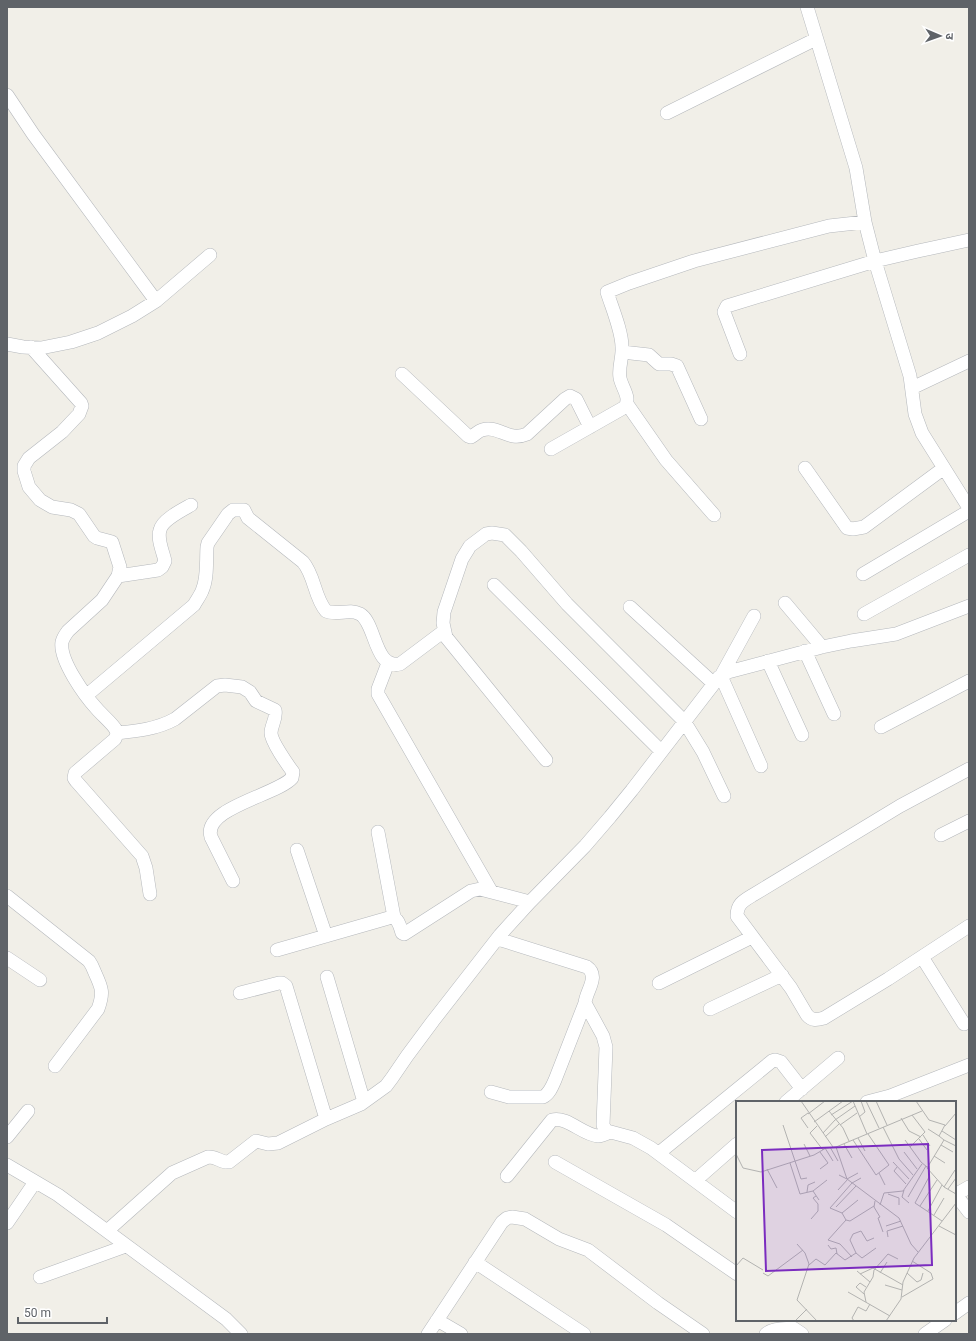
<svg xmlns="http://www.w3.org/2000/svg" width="976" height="1341" font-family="Roboto,'Noto Sans Devanagari',sans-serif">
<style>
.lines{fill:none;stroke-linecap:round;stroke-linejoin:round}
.minor-casing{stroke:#b5b8bc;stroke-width:14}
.minor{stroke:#fff;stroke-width:13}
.inset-road{fill:none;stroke:#b3b3b1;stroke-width:1}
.view{fill:#7b2cbf;fill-opacity:0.15;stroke:#7b2cbf;stroke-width:2}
.inset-edge{fill:none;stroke:#5f6368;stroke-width:2}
</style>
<rect width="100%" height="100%" fill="#f1efe8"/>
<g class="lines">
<defs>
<path id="minor" d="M 807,7 L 856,168 L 865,222 L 875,261 L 910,376 L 915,414 L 922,433 L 969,508
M 7,95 L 33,134 L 156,301
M 667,113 L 816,39
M 7,344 L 23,347 L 41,348 L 71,342 L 98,333 L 132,316 L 156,301 L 210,255
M 31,347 L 81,403 L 82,406 L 79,414 L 62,432 L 29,458 L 24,466 L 24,471 L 29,487 L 40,500 L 52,507 L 71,510 L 79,514 L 94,536 L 97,538 L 112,542 L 120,567 L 118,576 L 102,600 L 68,631 C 65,635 63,638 62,642 C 59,660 85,696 97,709 C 102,715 113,724 116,730 C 118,733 116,736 115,739 L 75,773 L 74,778 L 76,781 L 142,856 L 146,868 L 150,894
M 622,352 L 649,355 L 659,364 L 671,364 L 677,366 L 701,419
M 740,354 L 724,312 L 727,306 L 875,261 L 918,251 L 969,240
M 402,374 L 468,436 L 471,437 C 475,435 478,431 482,430 C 499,425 508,442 527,434 L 565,399 L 570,396 L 576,399 L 590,427
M 912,388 L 969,361
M 627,404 L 666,460 L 714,515
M 551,449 L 625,407 C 631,397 622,388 620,378 C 618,368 623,357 622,347 C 622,331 612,308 607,292 L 629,283 L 694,261 L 829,226 L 865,222
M 805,468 L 847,528 L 853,529 L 864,527 L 944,468
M 863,574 L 969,511
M 118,576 L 158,570 L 162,567 L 165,561 C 163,552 157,539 160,530 C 162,520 182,510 191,505
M 494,585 L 661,751
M 785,603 L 822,647
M 630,607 L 713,683
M 864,614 L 969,555
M 754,616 L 721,676 L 761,766
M 805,651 L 834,714
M 768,661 L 802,735
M 388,663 L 378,689 L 378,694 L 491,891
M 87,695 L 194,605 C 196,601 200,596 202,591 C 208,578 206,562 207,547 L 208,543 L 228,514 L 233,510 L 244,510 L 248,518 L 303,562 C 315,576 314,597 326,611 C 337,616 349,608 360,614 C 376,623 374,669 400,664 L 444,631
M 881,727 L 969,681
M 117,733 C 137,731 157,729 175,719 L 217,686 L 225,685 L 242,687 L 250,692 L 256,701 L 275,710 C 277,719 271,725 271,733 C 271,741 287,764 293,772 L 292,778 C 277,795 202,808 211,837 L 233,881
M 546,760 L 446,637 L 443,623 L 444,612 L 462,559 L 470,546 L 486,534 L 492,533 L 505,535 L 521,551 L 567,604 L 684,721 L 703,752 L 724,796
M 969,769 L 900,806 L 753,895 C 743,901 737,904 737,916 L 791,988 L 807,1015 C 812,1021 817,1020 824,1018 L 888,979 L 969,926
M 378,832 L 394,917
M 941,835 L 969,821
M 297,850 L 326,936
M 7,896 L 89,961 C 92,965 93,968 95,973 C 102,988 104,993 98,1009 L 55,1066
M 498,939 L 587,967 C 600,976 586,991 585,1003 L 603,1036 L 606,1047 L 603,1125 L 605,1129 L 607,1131 L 633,1138 L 651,1148 L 737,1212
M 277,950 L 392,917 C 399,919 400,927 402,933 L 404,934 L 471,891 L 480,889 L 530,902
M 922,957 L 964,1024
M 7,958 L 40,980
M 327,977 L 364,1102
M 659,983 L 752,937
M 240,993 L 279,983 L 282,983 L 286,986 L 326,1119
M 710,1009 L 782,975
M 491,1092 L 509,1097 L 543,1097 C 549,1094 552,1087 555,1080 L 585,1003
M 786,1102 L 838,1058
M 867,1102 L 890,1096 L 969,1065
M 7,1137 L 28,1111
M 659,1153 L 772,1061 L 775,1060 L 781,1062 L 802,1089
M 555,1162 L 666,1225 L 737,1274
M 7,1165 L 58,1195 L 226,1319 L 241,1334
M 507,1176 L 552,1120 C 567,1116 583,1135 598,1136 C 602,1136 606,1134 610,1132
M 696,1180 L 737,1144
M 955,1195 L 969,1187
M 956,1195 L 969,1212
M 7,1223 L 35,1182
M 107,1231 L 172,1173 L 208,1157 C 216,1156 221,1163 229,1162 L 256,1141 L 268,1144 L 278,1143 L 326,1119 L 361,1104 L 386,1086 L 392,1078 L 407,1056 L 433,1021 L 500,935 L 530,902 L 585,846 L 610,817 L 632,790 L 719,677 L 728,672 L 822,647 L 851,641 L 896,634 L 969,606
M 475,1262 L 584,1334
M 40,1277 L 126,1246
M 955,1313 L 969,1303
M 437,1320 L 461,1334
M 428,1334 L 502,1222 L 507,1218 L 512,1217 L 525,1219 L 559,1239 L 588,1250 L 658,1303 L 703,1334
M 766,1334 C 773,1328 784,1329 793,1328 L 802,1334
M 925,1334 L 945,1320"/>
</defs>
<use href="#minor" class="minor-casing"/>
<use href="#minor" class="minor"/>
</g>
<g transform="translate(736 1101)">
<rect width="220" height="220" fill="#f1efe8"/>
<path class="inset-road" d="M 65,0 L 97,46M 117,0 L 131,33M 130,0 L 143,27M 140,0 L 151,24M 180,0 L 193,19 L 209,24 L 203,35 L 208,39 L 191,67 L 208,86 L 220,93M 93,10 L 107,27 L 113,40M 72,12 L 65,17 L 72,27M 72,13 L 89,0M 95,14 L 117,0M 123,16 L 129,11 L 125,0M 165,17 L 173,30 L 185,36M 78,21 L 107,0M 47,24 L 65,78 L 71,77M 104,24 L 121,12M 81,25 L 74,32 L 87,49M 209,25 L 220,12M 147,26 L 163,58 L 177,74M 192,28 L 203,35M 206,30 L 220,39M 87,32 L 99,19 L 119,5M 187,34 L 194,45M 89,36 L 103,23M 122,37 L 129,50M 183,38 L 191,49M 117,39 L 140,74 L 153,64 L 132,33M 169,39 L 185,61 L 191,66M 208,39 L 220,45M 68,43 L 74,55M 108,43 L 116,57M 205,44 L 217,51M 94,46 L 102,60M 100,46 L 111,78 L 163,117 L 175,143 L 182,151M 174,46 L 189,31 L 176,14M 89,47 L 97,60M 84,51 L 92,62 L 84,68M 168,51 L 181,68M 0,53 L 7,67 L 25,71 L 78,54 L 90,47 L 100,46 L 186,10M 198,55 L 209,62M 157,61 L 173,78M 54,62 L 64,93 L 77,90 L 83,99M 161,66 L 158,70 L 170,83M 31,68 L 41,87M 143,72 L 149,84M 103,74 L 111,78 L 122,72M 193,76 L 179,102 L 206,120M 208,86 L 219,69M 212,88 L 220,77M 102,89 L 112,78M 168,89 L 166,96 L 173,102M 77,90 L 91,79M 71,91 L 72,84 L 79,81M 152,93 L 163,97 L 163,104M 172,96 L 190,65M 122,99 L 106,112 L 94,107 L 116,82 L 125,77M 139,100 L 138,106 L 144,116 L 142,117 L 147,131M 144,104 L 148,92 L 167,90 L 186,63M 184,105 L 201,79M 100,106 L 120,85M 192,110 L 206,84M 106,112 L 110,119 L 92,139 L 104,143 L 116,156M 198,114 L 208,97M 75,118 L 82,110 L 82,103 L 77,97 L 80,95M 110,119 L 114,120 L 138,105M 150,125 L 165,120M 203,125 L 220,134M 152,136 L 151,130 L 167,125M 61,143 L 69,152 L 73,163 L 61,199 L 81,220M 92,144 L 95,148 L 100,147 L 101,153M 120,152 L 114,139 L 117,133 L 125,130 L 131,140 L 138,137M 73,164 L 80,158 L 89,164 L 100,152 L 109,159 L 120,152 L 126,157 L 140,147M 0,165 L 7,157 L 27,169M 121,170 L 134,181M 27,172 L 32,175 L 67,149M 144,172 L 151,161M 171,172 L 181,181 L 185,179 L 187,172M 124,173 L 137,167 L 167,184M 149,184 L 166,189M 112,191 L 154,215M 128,193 L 120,186 L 124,182 L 130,186M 166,196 L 197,178 L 195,172 L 176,160M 130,201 L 128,191 L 137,176 L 138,169 L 152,153 L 162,158M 59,220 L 71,208M 118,220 L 116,217 L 122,206 L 130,210 L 134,203M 150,220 L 165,198 L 167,181 L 178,157 L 220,102"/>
<path class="view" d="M 192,43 L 196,164 L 30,170 L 26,49 Z"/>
<rect width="220" height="220" class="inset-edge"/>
</g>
<rect width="976" height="1341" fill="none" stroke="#5f6368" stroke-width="16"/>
<g transform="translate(940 36) rotate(92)" stroke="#ffffff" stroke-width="3" paint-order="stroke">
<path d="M0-3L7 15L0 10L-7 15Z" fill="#5f6368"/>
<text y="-6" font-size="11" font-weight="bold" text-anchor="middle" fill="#5f6368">उ</text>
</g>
<path d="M18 1317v6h89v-6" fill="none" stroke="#5f6368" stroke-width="2"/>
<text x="24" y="1317" font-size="12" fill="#5f6368" stroke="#ffffff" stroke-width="3" paint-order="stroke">50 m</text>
</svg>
